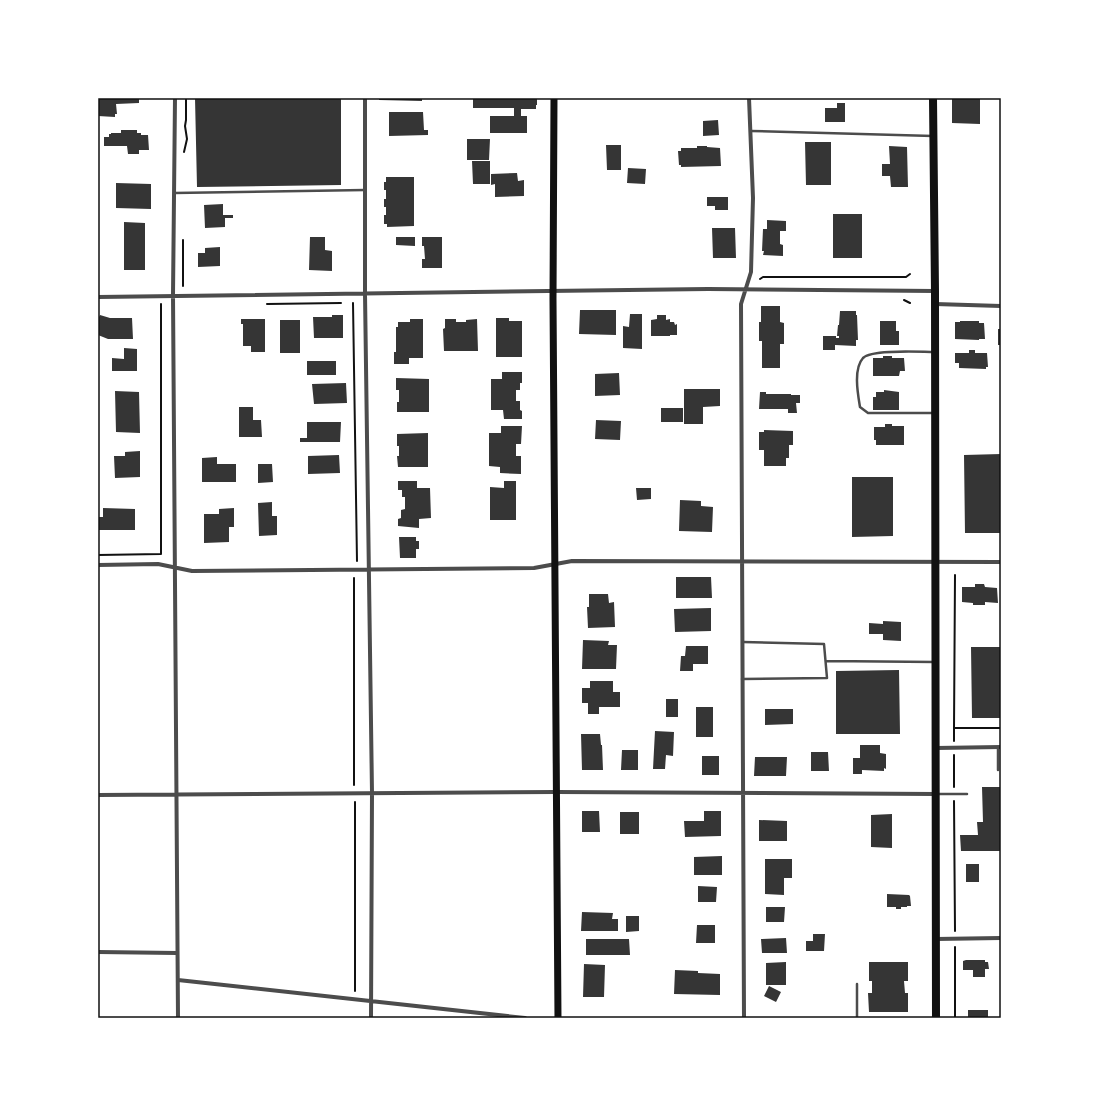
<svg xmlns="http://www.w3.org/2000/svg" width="1099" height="1116" font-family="'Sofia Sans Condensed',sans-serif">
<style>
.building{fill:#353535}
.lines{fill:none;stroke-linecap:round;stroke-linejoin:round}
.path{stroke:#111;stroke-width:2}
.service{stroke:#4c4c4c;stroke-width:2.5}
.minor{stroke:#4c4c4c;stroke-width:4}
.secondary{stroke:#111;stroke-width:7}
.primary{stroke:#111;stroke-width:8}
.neatline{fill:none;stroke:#111;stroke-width:1.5}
</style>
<rect width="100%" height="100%" fill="#fff"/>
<path class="building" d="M 98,98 L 139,98 L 139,103 L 116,104 L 117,114 L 115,114 L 115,117 L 98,116 Z
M 195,98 L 341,98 L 341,185 L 197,187 Z
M 379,98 L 422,98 L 422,101 L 379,100 Z
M 473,98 L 537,98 L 537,105 L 536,105 L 536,109 L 521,109 L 521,116 L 527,116 L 527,133 L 490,133 L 490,116 L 514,116 L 514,108 L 473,108 Z
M 952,98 L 980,98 L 980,124 L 952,123 Z
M 837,103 L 845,103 L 845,122 L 825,122 L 825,108 L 837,108 Z
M 389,112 L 423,112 L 424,130 L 428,130 L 428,135 L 389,136 Z
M 718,120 L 719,135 L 703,136 L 703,121 Z
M 121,130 L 137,130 L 137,133 L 141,133 L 141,135 L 148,135 L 149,150 L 139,150 L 139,154 L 128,154 L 127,146 L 104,146 L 104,137 L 109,137 L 109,134 L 111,134 L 111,133 L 121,133 Z
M 467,139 L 490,139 L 489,160 L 467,160 Z
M 805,142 L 831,142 L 831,185 L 806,185 Z
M 606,145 L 621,145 L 621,170 L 607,170 Z
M 697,146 L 707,146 L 707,147 L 720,148 L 721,166 L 681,167 L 681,165 L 679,165 L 678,151 L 681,151 L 681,148 L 697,148 Z
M 889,146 L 907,147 L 908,187 L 891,187 L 890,176 L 882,176 L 882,164 L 890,164 Z
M 472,161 L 490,161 L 490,184 L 473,184 Z
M 628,168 L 646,169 L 645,184 L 627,183 Z
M 517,173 L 518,181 L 524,180 L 524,196 L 495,197 L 495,184 L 491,185 L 491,174 Z
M 386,177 L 414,177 L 414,226 L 387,227 L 387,224 L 384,224 L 384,215 L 386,215 L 386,207 L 384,207 L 384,199 L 386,199 L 386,190 L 384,190 L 384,182 L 386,182 Z
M 116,183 L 151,184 L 151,209 L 116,208 Z
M 707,197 L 728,197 L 728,210 L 715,210 L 715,206 L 707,206 Z
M 223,204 L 223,215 L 233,215 L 233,218 L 225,218 L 225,227 L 205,228 L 204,205 Z
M 833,214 L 862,214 L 862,258 L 833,258 Z
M 767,220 L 786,221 L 786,231 L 780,231 L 780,244 L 783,245 L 783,256 L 763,255 L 764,251 L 762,251 L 763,229 L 767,229 Z
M 124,222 L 145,223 L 145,270 L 124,270 Z
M 712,228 L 735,228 L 736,258 L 713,258 Z
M 310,237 L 325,237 L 325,250 L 332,251 L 332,271 L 309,270 Z
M 396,237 L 415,237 L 415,246 L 396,245 Z
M 422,237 L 442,237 L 442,268 L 422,268 L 422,259 L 425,259 L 424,246 L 422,246 Z
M 220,247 L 220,266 L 198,267 L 198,253 L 205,253 L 205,248 Z
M 761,306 L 780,306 L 780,322 L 784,323 L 784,344 L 780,344 L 780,368 L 762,368 L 762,341 L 759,341 L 759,322 L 761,322 Z
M 580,310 L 616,310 L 616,335 L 579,334 Z
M 840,311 L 856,311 L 856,315 L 857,315 L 858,340 L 856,340 L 856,346 L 835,345 L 835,350 L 823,350 L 823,336 L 836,336 L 836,338 L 839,338 L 839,336 L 837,336 L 838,325 L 839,325 Z
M 630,314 L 642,314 L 642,349 L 623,348 L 623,326 L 629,327 Z
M 100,315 L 110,318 L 132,318 L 133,339 L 108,339 L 98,335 L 98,316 L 99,317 Z
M 332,315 L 343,315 L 343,338 L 314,338 L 313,317 L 332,317 Z
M 657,315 L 666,315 L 666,320 L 670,319 L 670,322 L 674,322 L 675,325 L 677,324 L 677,335 L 670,335 L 670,336 L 651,336 L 651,320 L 657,319 Z
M 496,318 L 509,318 L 509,321 L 522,321 L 522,357 L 496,357 Z
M 241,319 L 265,319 L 265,352 L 251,352 L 251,346 L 243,346 L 243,324 L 241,324 Z
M 410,319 L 423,319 L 423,358 L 409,358 L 409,364 L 394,364 L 394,352 L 396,352 L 396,327 L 398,327 L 398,322 L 410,322 Z
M 445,319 L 456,319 L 456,322 L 466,322 L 466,320 L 477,319 L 478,351 L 444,351 L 443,329 L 445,328 Z
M 280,320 L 300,320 L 300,353 L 280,353 Z
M 880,321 L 896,321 L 896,331 L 899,331 L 899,345 L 880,345 Z
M 960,321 L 979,321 L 979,323 L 984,323 L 985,339 L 979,339 L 979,340 L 955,339 L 955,322 L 960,322 Z
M 998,329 L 1001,329 L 1001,345 L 998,345 Z
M 124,348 L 137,349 L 137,371 L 112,371 L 112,358 L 124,359 Z
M 969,350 L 975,350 L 975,353 L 987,353 L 988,367 L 986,367 L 986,369 L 959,368 L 959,363 L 955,363 L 955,353 L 969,353 Z
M 883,356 L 892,356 L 892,358 L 904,358 L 905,371 L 900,371 L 899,376 L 873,376 L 873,358 L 883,358 Z
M 307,361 L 336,361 L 336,375 L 307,375 Z
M 502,372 L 522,372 L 522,383 L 520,383 L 520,390 L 516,390 L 516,401 L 520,401 L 520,410 L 522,411 L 522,419 L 504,419 L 503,410 L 491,410 L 491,379 L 502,379 Z
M 619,373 L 620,395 L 595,396 L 595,374 Z
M 396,378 L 429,379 L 429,412 L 397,412 L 397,402 L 399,402 L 399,390 L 396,390 Z
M 346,383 L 347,403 L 314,404 L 312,384 Z
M 684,389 L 720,389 L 720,406 L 703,407 L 703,424 L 684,424 Z
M 884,390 L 899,392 L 899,410 L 873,410 L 873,397 L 876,397 L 876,392 L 884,392 Z
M 115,391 L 139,392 L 140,433 L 116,432 Z
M 760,392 L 766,392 L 766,394 L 791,394 L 791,395 L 800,395 L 800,403 L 796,403 L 797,413 L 788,413 L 788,409 L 759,409 Z
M 239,407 L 253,407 L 253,420 L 261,420 L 262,437 L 239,437 Z
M 661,408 L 683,408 L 683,422 L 661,422 Z
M 596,420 L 621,421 L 620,440 L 595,439 Z
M 307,422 L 341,422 L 340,442 L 300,442 L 300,438 L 307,438 Z
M 885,424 L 892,424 L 892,426 L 904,426 L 904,445 L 876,445 L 876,440 L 874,440 L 874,427 L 885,427 Z
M 501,426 L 522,426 L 521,444 L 516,444 L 516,456 L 521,456 L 521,474 L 500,473 L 500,467 L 489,466 L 489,433 L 501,433 Z
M 764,430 L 793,431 L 793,445 L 789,445 L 789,458 L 786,458 L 786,466 L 764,466 L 764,450 L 759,450 L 759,432 L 764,432 Z
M 428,433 L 428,467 L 398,467 L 397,456 L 399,456 L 399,446 L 397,446 L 397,434 Z
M 140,451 L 140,477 L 115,478 L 114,456 L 125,456 L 125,452 Z
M 1001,454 L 1001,533 L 965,533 L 964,455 Z
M 339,455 L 340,473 L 308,474 L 308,456 Z
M 217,457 L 217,464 L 236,464 L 236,482 L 202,482 L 202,458 Z
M 258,464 L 272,464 L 273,482 L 258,483 Z
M 852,477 L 893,477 L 893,536 L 852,537 Z
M 398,481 L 417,481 L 417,488 L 430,488 L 431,518 L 419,519 L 419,528 L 398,526 L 398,519 L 401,518 L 401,510 L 405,509 L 405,497 L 402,497 L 402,490 L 398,490 Z
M 504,481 L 516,481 L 516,520 L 490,520 L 490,487 L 504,488 Z
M 636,488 L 651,488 L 651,499 L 637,500 Z
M 680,500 L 701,501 L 701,506 L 713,507 L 712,532 L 679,531 Z
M 272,502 L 272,516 L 277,516 L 277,535 L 259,536 L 258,503 Z
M 103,508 L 135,509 L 135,530 L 98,530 L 98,517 L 103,517 Z
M 234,508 L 234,527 L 229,527 L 229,542 L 204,543 L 204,514 L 219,514 L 219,509 Z
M 399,537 L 416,537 L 416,541 L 419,541 L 419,549 L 416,549 L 416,558 L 400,558 Z
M 676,577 L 711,577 L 712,598 L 676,598 Z
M 975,584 L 984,584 L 985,587 L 997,588 L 998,603 L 985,602 L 985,605 L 973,605 L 973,603 L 962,602 L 962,587 L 975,587 Z
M 589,594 L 608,594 L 609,603 L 614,602 L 615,627 L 588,628 L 587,607 L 589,607 Z
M 711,608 L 711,631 L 675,632 L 674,609 Z
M 883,621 L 901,622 L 901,641 L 883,640 L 883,634 L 869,634 L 869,623 L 883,624 Z
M 583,640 L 609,641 L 608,645 L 617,645 L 616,669 L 582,669 Z
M 686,646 L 708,646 L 708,664 L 693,664 L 693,671 L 680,671 L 681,656 L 685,656 Z
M 971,647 L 1001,647 L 1001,718 L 972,718 Z
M 899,670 L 900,734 L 836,734 L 836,671 Z
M 590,681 L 613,681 L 613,692 L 620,692 L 620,707 L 599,707 L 599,714 L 588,714 L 588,703 L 582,703 L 582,688 L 590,688 Z
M 666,699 L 678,699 L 678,717 L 666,717 Z
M 696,707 L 713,707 L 713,737 L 696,737 Z
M 765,709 L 793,709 L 793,724 L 765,725 Z
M 655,731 L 674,732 L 673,756 L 666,755 L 665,769 L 653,769 Z
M 581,734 L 600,734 L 601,745 L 602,745 L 603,770 L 582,770 Z
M 860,745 L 880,745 L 880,753 L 886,754 L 886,769 L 884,768 L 884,771 L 862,770 L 862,774 L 853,774 L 853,758 L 860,758 Z
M 622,750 L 638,750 L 638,770 L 621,770 Z
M 811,752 L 828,752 L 829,771 L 811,771 Z
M 702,756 L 719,756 L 719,775 L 702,775 Z
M 755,757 L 787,757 L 786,776 L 754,776 Z
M 982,787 L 1001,787 L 1001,851 L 961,851 L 960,835 L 978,835 L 977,822 L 983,822 Z
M 582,811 L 599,811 L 600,832 L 582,832 Z
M 704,811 L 721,811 L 721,836 L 685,837 L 684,821 L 704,821 Z
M 620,812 L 639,812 L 639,834 L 620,834 Z
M 892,814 L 892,848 L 871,847 L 871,815 Z
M 759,820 L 787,821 L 787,841 L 759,841 Z
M 722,856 L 722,875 L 694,875 L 694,857 Z
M 765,859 L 792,859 L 792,878 L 784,878 L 784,895 L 765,894 Z
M 966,864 L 979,864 L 979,882 L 966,882 Z
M 698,886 L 717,887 L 716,902 L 698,902 Z
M 887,894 L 909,895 L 910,896 L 911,906 L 907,906 L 907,907 L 901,907 L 901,909 L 896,909 L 896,907 L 887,907 Z
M 766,907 L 785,907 L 784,922 L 766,922 Z
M 582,912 L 613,913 L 612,919 L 618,919 L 618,931 L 581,931 Z
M 626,916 L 639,916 L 639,931 L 626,932 Z
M 697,925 L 715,925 L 715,943 L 696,943 Z
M 813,934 L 825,934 L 824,951 L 806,951 L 806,941 L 813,941 Z
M 786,938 L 787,953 L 762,953 L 761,939 Z
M 586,939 L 629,939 L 630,955 L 586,955 Z
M 966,960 L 985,960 L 985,962 L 988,962 L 989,969 L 985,969 L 985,977 L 973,977 L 973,970 L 963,970 L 963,961 Z
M 786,962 L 786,985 L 766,985 L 766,963 Z
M 869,962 L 908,962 L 908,981 L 904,981 L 905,993 L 908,993 L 908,1012 L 869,1012 L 868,993 L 872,993 L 872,981 L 869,981 Z
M 584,964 L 605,965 L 604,997 L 583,997 Z
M 675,970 L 698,971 L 698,973 L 720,974 L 720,995 L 674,994 Z
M 769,986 L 781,992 L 776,1002 L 764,996 Z
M 968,1010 L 988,1010 L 988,1018 L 963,1018 L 963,1017 L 968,1017 Z"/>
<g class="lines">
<path class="path" d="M 184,152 L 187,139 L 185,126 L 186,120 L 186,98
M 760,279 L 763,277 L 906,277 L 910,274
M 183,286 L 183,240
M 904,300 L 910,303
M 353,303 L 357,561
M 267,304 L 341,303
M 98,555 L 161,554 L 161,304
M 955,575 L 954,728 L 1001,728
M 354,578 L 354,785
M 954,728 L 954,741
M 954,755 L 954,787
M 954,801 L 955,931
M 355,802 L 355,991
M 955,947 L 955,1018"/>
<path class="service" d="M 751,131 L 933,136
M 174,193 L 365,190
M 934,352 C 920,352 872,349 863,358 C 853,369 858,395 860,407 L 868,413 L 934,413
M 826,661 L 935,662
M 742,679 L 827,678 L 824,644 L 743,642
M 998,747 L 998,770
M 938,794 L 967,794
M 857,1018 L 857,984"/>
<path class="minor" d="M 175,98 L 173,295 L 178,1018
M 365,98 L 365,294 L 372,793 L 371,1018
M 98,297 L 708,289 L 935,291
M 935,304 L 1001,306
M 98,565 L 158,564 L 192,571 L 534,568 L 572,561 L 1001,562
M 936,748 L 1001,747
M 98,795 L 556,792 L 936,794
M 936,939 L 1001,938
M 98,952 L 177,953
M 178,980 L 525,1018
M 744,1018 L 741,304 L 751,272 L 753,198 L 749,98"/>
<path class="secondary" d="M 554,98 L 553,299 L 558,1018"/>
<path class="primary" d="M 933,98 L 935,291 L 936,1018"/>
</g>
<rect width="1099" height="1116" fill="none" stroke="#ffffff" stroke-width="198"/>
<rect x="99" y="99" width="901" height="918" class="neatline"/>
</svg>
